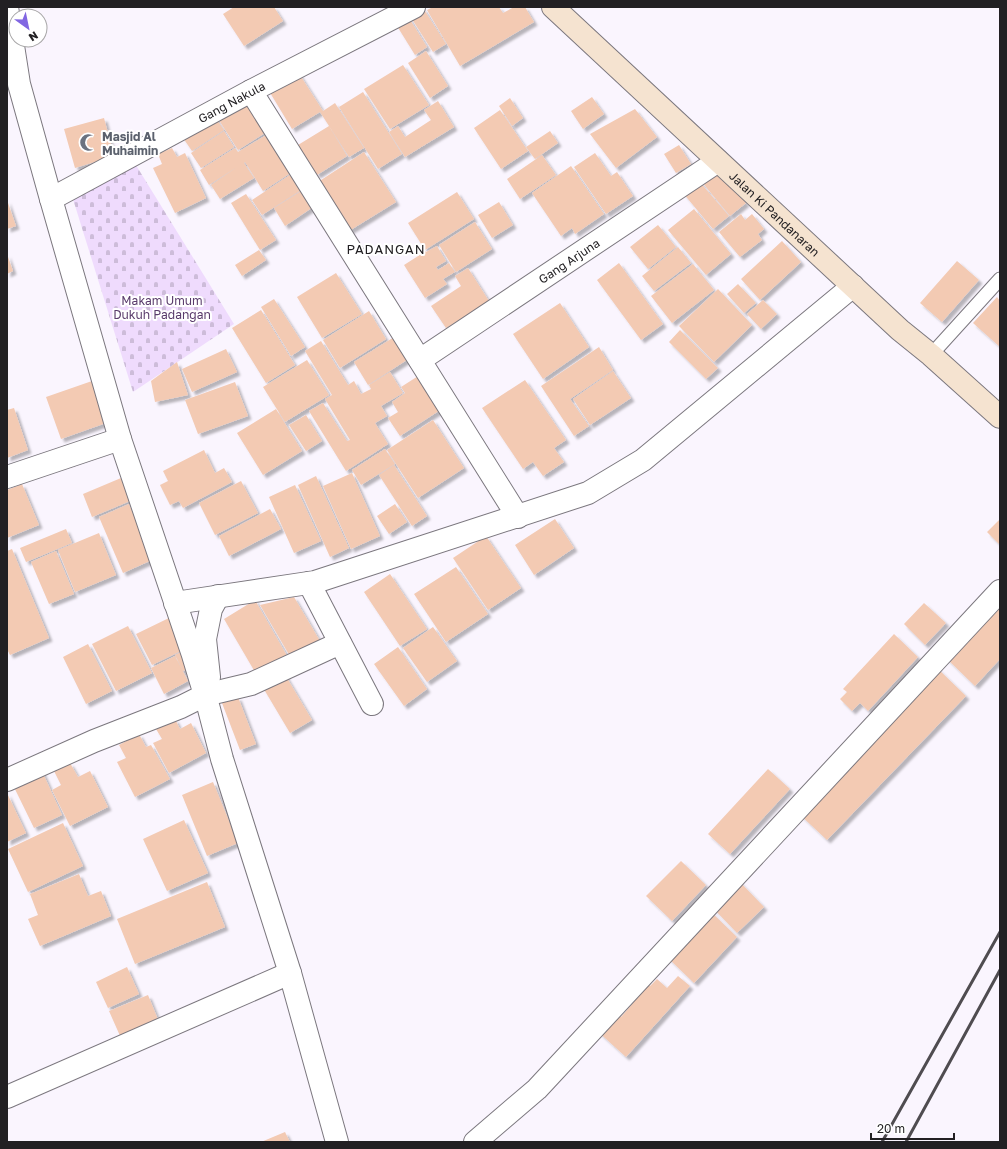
<svg xmlns="http://www.w3.org/2000/svg" width="1007" height="1149" font-family="'Golos Text',sans-serif">
<style>
.cemetery{fill:url(#cemetery-stones)}
.building{fill:#f3cab3;filter:url(#shadow)}
.lines{fill:none;stroke-linecap:round;stroke-linejoin:round}
.lane-casing{stroke:#7b777e;stroke-width:15}
.street-casing{stroke:#7b777e;stroke-width:24}
.secondary-casing{stroke:#7b777e;stroke-width:24}
.lane{stroke:#fff;stroke-width:13}
.street{stroke:#fff;stroke-width:22}
.secondary{stroke:#f5e3d0;stroke-width:22}
.rail{stroke:#4f4c50;stroke-width:3}
.labels{text-anchor:middle;dominant-baseline:central;stroke-width:4;stroke-linejoin:round;paint-order:stroke}
.street-label{font-size:12px;fill:#222023;stroke:#fff}
.worship-label{font-size:12px;font-weight:bold;fill:#5b616d;stroke:#fff;text-anchor:start}
.park-label{font-size:12px;fill:#593b6b;stroke:#fff}
.neighbourhood-label{font-size:13px;letter-spacing:1px;fill:#222023;stroke:#fff}
</style>
<defs>
<pattern id="cemetery-stones" width="16" height="16" patternUnits="userSpaceOnUse"><rect width="16" height="16" fill="#efdbfd"/><path d="M2 7V4a2 2 0 0 1 4 0v3zM10 15v-3a2 2 0 0 1 4 0v3z" fill="#cdbcd9"/></pattern>
<filter id="shadow"><feDropShadow dx="3.5" dy="3.5" stdDeviation="1" flood-color="#0004"/></filter>
</defs>
<rect width="100%" height="100%" fill="#faf5fe"/>
<path class="cemetery" d="M 134,162 L 234,324 L 133,392 L 72,196 Z"/>
<path class="building" d="M 234,7 L 274,7 L 283,21 L 244,46 L 223,14 Z
M 433,7 L 499,7 L 503,13 L 514,7 L 525,7 L 534,22 L 460,66 L 427,10 Z
M 423,8 L 446,44 L 433,52 L 410,16 Z
M 409,18 L 427,47 L 415,55 L 397,26 Z
M 426,51 L 448,86 L 430,98 L 408,63 Z
M 403,65 L 429,105 L 390,129 L 364,89 Z
M 298,72 L 323,111 L 335,103 L 364,148 L 349,157 L 320,112 L 292,129 L 269,91 Z
M 363,92 L 402,154 L 378,169 L 339,107 Z
M 592,97 L 604,114 L 583,129 L 571,111 Z
M 247,98 L 268,131 L 238,150 L 217,117 Z
M 510,98 L 523,118 L 512,126 L 499,106 Z
M 438,101 L 454,127 L 405,157 L 389,132 L 398,126 L 405,137 L 431,120 L 424,110 Z
M 635,109 L 657,137 L 616,168 L 590,134 Z
M 500,110 L 528,151 L 501,169 L 474,128 Z
M 213,114 L 224,130 L 192,151 L 181,135 Z
M 104,118 L 114,156 L 75,168 L 64,129 Z
M 329,126 L 347,156 L 317,175 L 298,145 Z
M 224,131 L 234,147 L 201,168 L 191,153 Z
M 550,131 L 558,143 L 535,159 L 526,147 Z
M 268,134 L 292,172 L 263,191 L 245,162 L 244,163 L 254,178 L 220,199 L 211,185 L 237,167 L 209,185 L 200,170 L 235,148 L 238,152 Z
M 679,145 L 691,164 L 676,173 L 664,154 Z
M 172,148 L 177,157 L 185,153 L 206,198 L 175,213 L 153,168 L 162,164 L 158,154 Z
M 364,152 L 396,202 L 349,231 L 318,182 Z
M 595,153 L 611,176 L 617,172 L 633,196 L 606,214 L 574,167 Z
M 542,155 L 556,175 L 520,199 L 507,179 Z
M 571,166 L 604,214 L 575,234 L 572,228 L 561,236 L 532,193 Z
M 717,168 L 746,203 L 730,216 L 701,181 Z
M 296,171 L 306,187 L 262,215 L 252,200 Z
M 698,180 L 729,216 L 713,229 L 683,193 Z
M 306,188 L 316,205 L 285,226 L 274,208 Z
M 457,192 L 474,219 L 425,250 L 408,223 Z
M 246,194 L 276,240 L 260,250 L 231,203 Z
M 7,200 L 16,226 L 7,229 Z
M 499,202 L 513,225 L 492,238 L 478,215 Z
M 694,209 L 731,254 L 706,275 L 668,230 Z
M 741,214 L 745,220 L 752,214 L 764,229 L 758,234 L 762,240 L 740,257 L 719,232 Z
M 475,222 L 492,249 L 456,272 L 439,245 Z
M 658,225 L 676,247 L 648,269 L 630,247 Z
M 782,241 L 801,262 L 760,300 L 741,279 Z
M 437,246 L 446,261 L 436,267 L 438,270 L 449,263 L 455,272 L 443,279 L 447,284 L 425,298 L 404,265 L 426,251 L 426,252 Z
M 678,247 L 691,263 L 654,291 L 642,276 Z
M 259,250 L 266,260 L 242,276 L 235,265 Z
M 7,254 L 13,271 L 7,274 Z
M 957,261 L 979,280 L 942,322 L 920,303 Z
M 619,263 L 663,324 L 641,340 L 597,280 Z
M 693,264 L 714,290 L 672,323 L 651,296 Z
M 468,268 L 489,301 L 446,328 L 431,306 L 461,286 L 455,276 Z
M 336,273 L 362,314 L 322,338 L 297,297 Z
M 738,284 L 756,303 L 744,313 L 727,294 Z
M 718,289 L 752,325 L 714,362 L 679,326 Z
M 997,297 L 1000,301 L 1000,347 L 973,323 Z
M 274,299 L 305,347 L 291,356 L 261,307 Z
M 763,300 L 777,314 L 761,329 L 747,314 Z
M 560,303 L 589,347 L 543,379 L 513,334 Z
M 261,310 L 295,365 L 266,383 L 232,328 Z
M 369,311 L 386,339 L 340,368 L 323,340 Z
M 680,330 L 718,368 L 706,379 L 669,342 Z
M 399,334 L 413,356 L 368,385 L 354,362 Z
M 321,341 L 348,385 L 354,381 L 361,394 L 371,389 L 369,385 L 390,372 L 403,393 L 381,406 L 387,416 L 375,423 L 388,444 L 346,471 L 309,411 L 323,403 L 347,441 L 350,440 L 325,399 L 332,395 L 305,351 Z
M 599,347 L 613,370 L 570,399 L 589,426 L 574,436 L 541,386 Z
M 226,349 L 237,372 L 192,392 L 182,369 Z
M 307,360 L 329,395 L 285,422 L 263,387 Z
M 177,362 L 188,395 L 155,402 L 151,381 Z
M 426,371 L 448,405 L 400,436 L 388,418 L 398,412 L 392,402 L 405,393 L 401,387 Z
M 613,371 L 631,398 L 590,425 L 573,399 Z
M 525,380 L 566,440 L 554,448 L 564,462 L 543,476 L 533,462 L 523,469 L 482,408 Z
M 92,381 L 106,423 L 61,439 L 46,397 Z
M 235,382 L 248,416 L 198,434 L 185,400 Z
M 14,408 L 28,450 L 7,458 L 7,410 Z
M 276,409 L 302,451 L 263,475 L 237,433 Z
M 306,415 L 322,441 L 306,451 L 289,425 Z
M 433,420 L 464,468 L 418,498 L 387,450 Z
M 385,449 L 395,464 L 361,485 L 352,470 Z
M 204,450 L 215,473 L 224,468 L 232,482 L 183,508 L 179,501 L 170,505 L 160,485 L 168,481 L 163,471 Z
M 394,465 L 427,516 L 412,526 L 379,475 Z
M 352,473 L 380,536 L 351,549 L 323,486 Z
M 316,476 L 349,548 L 330,557 L 298,485 Z
M 121,478 L 130,501 L 92,517 L 83,494 Z
M 241,481 L 258,513 L 215,535 L 199,503 Z
M 22,484 L 39,525 L 7,538 L 7,490 Z
M 295,485 L 321,541 L 294,553 L 269,497 Z
M 129,504 L 152,560 L 123,573 L 99,517 Z
M 395,504 L 407,522 L 389,534 L 377,516 Z
M 270,509 L 281,529 L 229,556 L 219,536 Z
M 555,519 L 574,548 L 534,575 L 515,545 Z
M 1000,519 L 1000,545 L 987,532 Z
M 66,529 L 72,543 L 26,562 L 20,548 Z
M 99,533 L 116,575 L 75,592 L 58,550 Z
M 486,536 L 521,588 L 488,610 L 453,558 Z
M 12,549 L 49,638 L 10,655 L 7,649 L 7,551 Z
M 56,551 L 74,594 L 49,604 L 31,562 Z
M 456,567 L 488,614 L 446,642 L 414,594 Z
M 390,574 L 427,629 L 400,646 L 364,592 Z
M 294,597 L 320,641 L 291,658 L 260,605 Z
M 255,600 L 290,661 L 259,679 L 224,619 Z
M 1000,600 L 1000,659 L 975,686 L 946,658 Z
M 924,603 L 946,623 L 925,645 L 904,624 Z
M 171,617 L 187,648 L 152,665 L 136,634 Z
M 128,626 L 152,673 L 116,691 L 92,644 Z
M 433,627 L 457,661 L 427,682 L 403,648 Z
M 894,634 L 918,657 L 868,711 L 860,703 L 852,711 L 840,699 L 847,692 L 843,689 Z
M 88,644 L 112,691 L 86,704 L 63,657 Z
M 398,647 L 427,689 L 404,706 L 374,664 Z
M 187,649 L 195,665 L 183,671 L 175,655 Z
M 175,656 L 188,681 L 164,694 L 151,668 Z
M 936,667 L 966,696 L 827,840 L 796,811 Z
M 284,673 L 312,720 L 290,733 L 262,686 Z
M 238,697 L 256,744 L 240,750 L 222,703 Z
M 175,719 L 180,729 L 191,723 L 206,753 L 169,773 L 153,743 L 162,739 L 156,729 Z
M 139,734 L 146,747 L 151,745 L 170,779 L 135,797 L 117,762 L 126,758 L 119,745 Z
M 70,763 L 78,777 L 90,771 L 108,807 L 70,826 L 52,790 L 61,785 L 54,771 Z
M 41,769 L 62,815 L 34,828 L 12,783 Z
M 768,769 L 790,789 L 730,854 L 708,834 Z
M 213,782 L 238,843 L 207,856 L 182,795 Z
M 7,793 L 26,833 L 7,842 Z
M 184,820 L 208,873 L 167,891 L 143,839 Z
M 63,823 L 83,866 L 28,892 L 8,849 Z
M 681,861 L 706,885 L 672,921 L 646,896 Z
M 79,874 L 88,896 L 101,891 L 111,916 L 40,946 L 28,919 L 38,915 L 30,894 Z
M 738,880 L 764,907 L 737,933 L 711,906 Z
M 207,882 L 225,927 L 135,964 L 117,919 Z
M 710,911 L 737,937 L 694,983 L 666,956 Z
M 127,967 L 139,994 L 108,1008 L 96,982 Z
M 678,976 L 690,986 L 626,1057 L 595,1029 L 613,1010 L 621,1017 L 633,1003 L 627,998 L 643,980 L 650,986 L 657,979 L 667,988 Z
M 148,995 L 159,1022 L 121,1038 L 109,1011 Z
M 285,1132 L 290,1142 L 261,1142 Z"/>
<g class="lines">
<defs>
<path id="lane" d="M 931,355 L 1000,279"/>
<g id="street">
<path d="M 251,91 L 518,517"/>
<path id="s1" d="M 51,199 L 251,91 L 414,7"/>
<path id="s2" d="M 420,360 L 718,161"/>
<path d="M 7,477 L 120,439"/>
<path d="M 309,583 L 372,704"/>
<path d="M 218,596 L 211,609 L 205,639 L 209,677 L 205,695 L 209,709 L 222,759 L 290,973 L 337,1142"/>
<path d="M 175,603 L 315,582 L 588,493 L 643,460 L 853,286"/>
<path d="M 205,695 L 251,684 L 340,643"/>
<path d="M 7,780 L 94,741 L 181,707 L 205,695 L 193,655 L 120,439 L 51,199 L 19,84 L 7,7"/>
<path d="M 7,1097 L 290,973"/>
<path d="M 475,1142 L 537,1089 L 1000,591"/>
</g>
<g id="secondary">
<path id="s3" d="M 553,7 L 900,330 L 931,355 L 1000,417"/>
</g>
</defs>
<use href="#lane" class="lane-casing"/>
<use href="#street" class="street-casing"/>
<use href="#secondary" class="secondary-casing"/>
<use href="#lane" class="lane"/>
<use href="#street" class="street"/>
<use href="#secondary" class="secondary"/>
<path class="rail" d="M 882,1142 L 1000,932
M 906,1142 L 1000,970"/>
</g>
<defs>
<symbol id="mosque-bare" viewBox="-9 -9 18 18"><path d="M3.5-4.9A6 6 0 1 0 3.5 4.9A5 5 0 1 1 3.5-4.9Z" fill="#6b7280" stroke="#fff" stroke-width="2.5" paint-order="stroke"/></symbol>
</defs>
<g fill-rule="evenodd">
<use href="#mosque-bare" x="76" y="130" width="25" height="25"/>
</g>
<g class="labels">
<g class="street-label">
<text stroke="none"><textPath href="#s1" startOffset="205">Gang Nakula</textPath></text>
<text stroke="none"><textPath href="#s3" startOffset="303">Jalan Ki Pandanaran</textPath></text>
<text stroke="none"><textPath href="#s2" startOffset="179">Gang Arjuna</textPath></text>
</g>
<g class="worship-label">
<text x="102" y="136">Masjid Al<tspan x="102" dy="14">Muhaimin</tspan></text>
</g>
<g class="park-label">
<text x="162" y="300">Makam Umum<tspan x="162" dy="14">Dukuh Padangan</tspan></text>
</g>
<g class="neighbourhood-label">
<text x="386" y="249">PADANGAN</text>
</g>
</g>
<rect width="1007" height="1149" fill="none" stroke="#222023" stroke-width="16"/>
<g transform="translate(28 28) rotate(147)"><circle r="19" fill="#ffffff" stroke="#a7a6a7"/>
<path d="M0-3L7 15L0 10L-7 15Z" fill="#8166e2"/>
<text y="-6" font-size="11" font-weight="bold" text-anchor="middle" fill="#222023">N</text>
</g>
<path d="M871 1133v6h83v-6" fill="none" stroke="#222023" stroke-width="2"/>
<text x="877" y="1133" font-size="12" fill="#222023" stroke="#ffffff" stroke-width="3" paint-order="stroke">20 m</text>
</svg>
